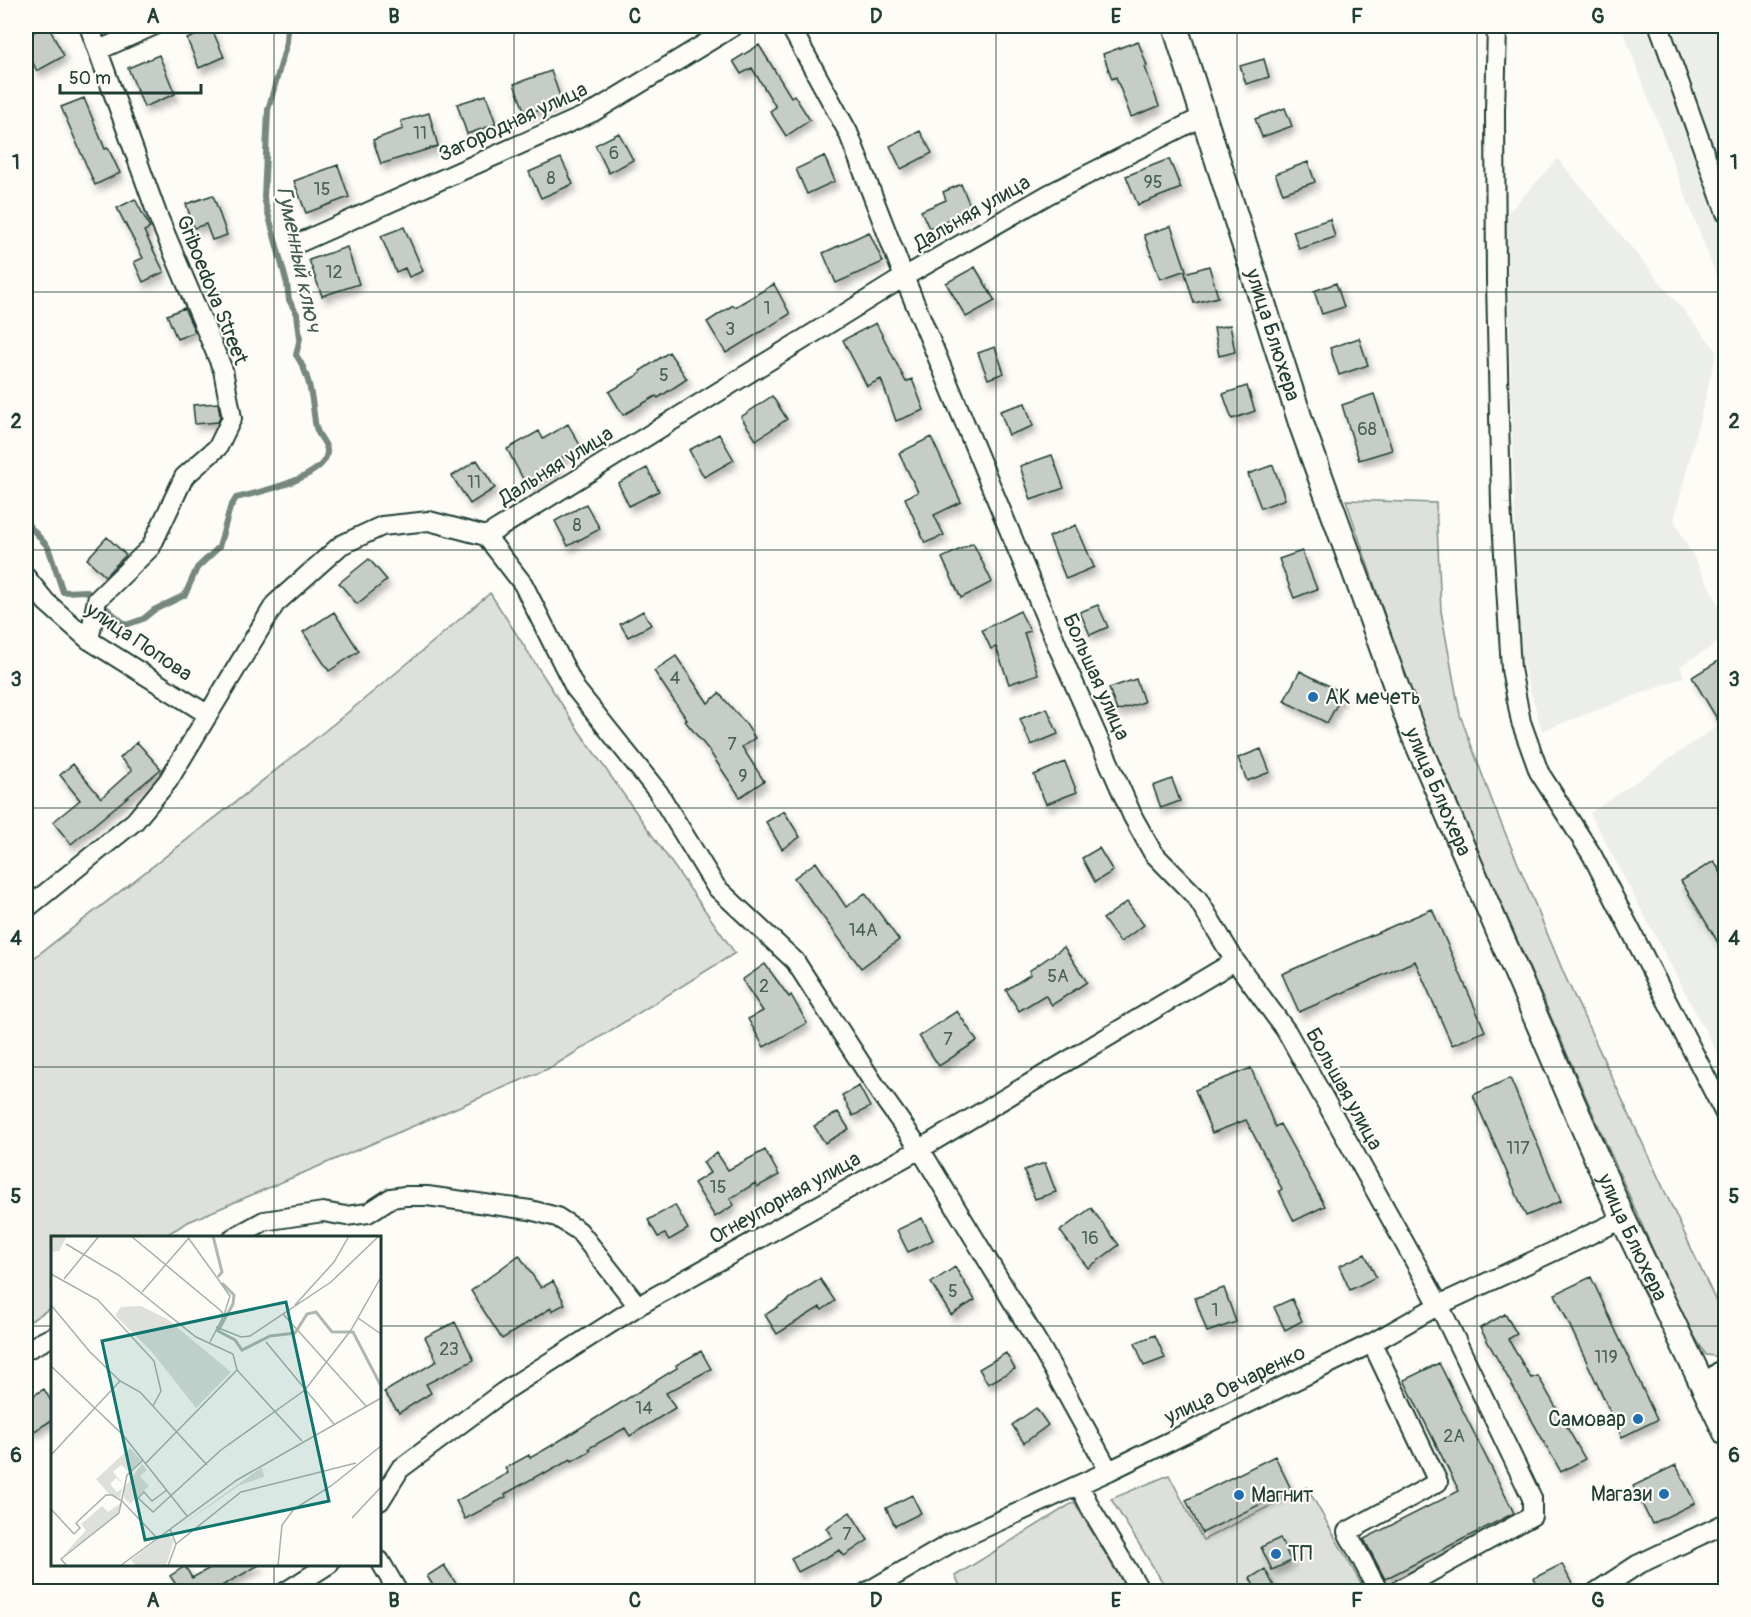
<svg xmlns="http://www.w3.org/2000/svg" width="1751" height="1617" font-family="Pangolin,sans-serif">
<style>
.built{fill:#eceee9}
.green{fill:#dde0db;stroke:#7e8e88;stroke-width:1.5}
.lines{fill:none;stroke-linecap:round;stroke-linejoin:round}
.stream{stroke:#75877f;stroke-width:6}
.building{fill:#c6cdc7;stroke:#1f3d34;stroke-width:1.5;filter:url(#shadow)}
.minor-casing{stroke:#1f3d34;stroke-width:22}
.major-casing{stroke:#1f3d34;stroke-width:28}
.minor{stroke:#fdfcf7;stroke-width:18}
.major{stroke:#fdfcf7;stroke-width:24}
.grid{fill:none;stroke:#1f3d34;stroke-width:1.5;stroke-opacity:0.55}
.poi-dot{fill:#1f6fb2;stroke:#fdfcf7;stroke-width:2}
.labels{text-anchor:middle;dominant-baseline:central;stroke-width:4.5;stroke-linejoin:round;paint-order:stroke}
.number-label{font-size:18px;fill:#496159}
.street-label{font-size:21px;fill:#1f3d34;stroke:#fdfcf7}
.poi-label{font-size:21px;fill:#1f3d34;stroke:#fdfcf7;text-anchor:start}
.water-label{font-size:22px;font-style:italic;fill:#435c53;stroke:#fdfcf7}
.inset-river{fill:none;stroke:#aeb8b1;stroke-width:3}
.inset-road{fill:none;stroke:#a4b0a9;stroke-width:1.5}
.view{fill:#0f766e;fill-opacity:0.15;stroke:#0f766e;stroke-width:3}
.inset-edge{fill:none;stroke:#1f3d34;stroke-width:3}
.neatline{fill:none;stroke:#1f3d34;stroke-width:2}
.grid-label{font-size:20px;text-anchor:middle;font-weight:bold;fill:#1f3d34}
</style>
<defs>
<filter id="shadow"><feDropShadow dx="3.5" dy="6" stdDeviation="3" flood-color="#0004"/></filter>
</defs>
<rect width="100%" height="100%" fill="#fdfcf7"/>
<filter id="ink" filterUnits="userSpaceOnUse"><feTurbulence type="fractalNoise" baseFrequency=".0167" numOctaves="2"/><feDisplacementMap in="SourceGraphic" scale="12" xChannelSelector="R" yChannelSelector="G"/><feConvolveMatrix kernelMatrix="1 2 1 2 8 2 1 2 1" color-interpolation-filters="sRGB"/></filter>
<g filter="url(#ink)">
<path class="built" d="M 1621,26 L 1725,26 L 1725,299 Z
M 1558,159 L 1717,351 L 1674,520 L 1725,617 L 1726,638 L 1680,666 L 1684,677 L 1542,731 L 1519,652 L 1506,215 Z
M 1725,721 L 1725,1068 L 1590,813 Z"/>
<path class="green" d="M 1346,500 L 1436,503 L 1441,611 L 1460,715 L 1494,806 L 1565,976 L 1725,1321 L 1726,1356 L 1724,1357 L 1706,1355 L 1681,1314 L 1417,711 Z
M 490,593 L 579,731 L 735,953 L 552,1067 L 188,1222 L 163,1237 L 52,1238 L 52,1307 L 26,1324 L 26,964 C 183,843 341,723 490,593 Z
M 1169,1475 L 1203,1540 L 1307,1487 L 1365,1591 L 1168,1591 L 1111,1499 Z
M 1074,1502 L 1128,1591 L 963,1591 L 955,1576 Z"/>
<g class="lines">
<path class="stream" d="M 26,522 L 48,547 L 63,592 L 86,591 L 126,625 L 143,619 L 154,610 L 185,595 L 197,568 L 219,547 L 230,508 L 236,498 C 256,493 328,478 327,451 C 327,441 316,437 315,422 C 312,399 310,374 296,355 L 300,338 L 297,314 L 289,300 L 287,284 L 264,198 L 268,110 L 287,42 L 288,26"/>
</g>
<path class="building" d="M 45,26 L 48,26 L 64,56 L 37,71 L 26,49 L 26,36 Z
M 212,29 L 224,57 L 199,68 L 187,39 Z
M 1138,41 L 1147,66 L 1145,67 L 1159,106 L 1131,117 L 1116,77 L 1112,79 L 1103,54 Z
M 759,45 L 791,97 L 794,95 L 810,120 L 786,136 L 770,111 L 776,107 L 752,68 L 741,74 L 733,61 Z
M 159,55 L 175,94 L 144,107 L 128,68 Z
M 1264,59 L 1269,77 L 1246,84 L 1240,66 Z
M 551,71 L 562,102 L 526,115 L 514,84 Z
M 486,95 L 496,124 L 467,134 L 457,104 Z
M 84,98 L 105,149 L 108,148 L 120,173 L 95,185 L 61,107 Z
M 1285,108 L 1292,126 L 1262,137 L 1255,119 Z
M 429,113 L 438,146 L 381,164 L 373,140 L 403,129 L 401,121 Z
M 920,131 L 932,153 L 901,169 L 890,146 Z
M 619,133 L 633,160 L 609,173 L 595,145 Z
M 824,156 L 835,181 L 807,194 L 796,169 Z
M 561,158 L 573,184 L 541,198 L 529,172 Z
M 1169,159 L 1181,188 L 1138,205 L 1126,176 Z
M 1308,162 L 1315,182 L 1283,193 L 1275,174 Z
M 338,165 L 349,197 L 306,213 L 294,181 Z
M 961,184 L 972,210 L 929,228 L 921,211 L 946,200 L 943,192 Z
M 213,195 L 227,235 L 212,240 L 206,224 L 194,228 L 186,204 Z
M 135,199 L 150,228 L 144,231 L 164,272 L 143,282 L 134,262 L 143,258 L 117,208 Z
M 1330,219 L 1335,237 L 1299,249 L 1293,231 Z
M 1171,226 L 1186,270 L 1160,279 L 1144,235 Z
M 404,227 L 423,271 L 409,277 L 405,268 L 396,272 L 381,236 Z
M 869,232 L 883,262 L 836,283 L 823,253 Z
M 347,247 L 359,284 L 322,296 L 309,260 Z
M 1209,266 L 1218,297 L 1194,303 L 1185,273 Z
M 975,267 L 995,301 L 966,317 L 946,283 Z
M 1336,283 L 1344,307 L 1322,314 L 1314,291 Z
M 774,284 L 790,314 L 726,353 L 707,322 L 733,305 L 735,307 Z
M 184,308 L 195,332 L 177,339 L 167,315 Z
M 876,323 L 906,382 L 912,379 L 924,410 L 896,421 L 881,379 L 867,386 L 843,340 Z
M 1230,325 L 1235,352 L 1219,356 L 1214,328 Z
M 1359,338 L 1368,365 L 1339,375 L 1330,348 Z
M 995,347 L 1004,373 L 988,379 L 978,353 Z
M 669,352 L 687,379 L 658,398 L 656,396 L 623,415 L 609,392 L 641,373 L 640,371 Z
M 1247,386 L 1255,411 L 1232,419 L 1223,394 Z
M 1374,394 L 1392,450 L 1359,460 L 1342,405 Z
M 772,396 L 787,419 L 756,440 L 741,417 Z
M 218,403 L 220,416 L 218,422 L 195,424 L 193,405 Z
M 1025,403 L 1033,426 L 1009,435 L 1000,411 Z
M 568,424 L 581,447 L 556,461 L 559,468 L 527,486 L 507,449 L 539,431 L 543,439 Z
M 719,434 L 734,460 L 704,477 L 689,450 Z
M 931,437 L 961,502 L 934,515 L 944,535 L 925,543 L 905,498 L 918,492 L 899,453 Z
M 1052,455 L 1064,488 L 1031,500 L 1020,466 Z
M 477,460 L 495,488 L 470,504 L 452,476 Z
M 1273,465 L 1285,499 L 1261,508 L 1248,474 Z
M 647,468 L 659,491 L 629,506 L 618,483 Z
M 586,504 L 600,529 L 568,546 L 555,521 Z
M 1076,525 L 1094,567 L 1066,579 L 1049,537 Z
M 107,537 L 126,555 L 105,576 L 87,559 Z
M 973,543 L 992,582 L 961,598 L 942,558 Z
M 1302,551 L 1317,589 L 1294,598 L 1279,559 Z
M 369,559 L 387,580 L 357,604 L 339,583 Z
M 1098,605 L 1108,627 L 1090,635 L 1080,612 Z
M 643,611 L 651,625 L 628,637 L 620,624 Z
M 1020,611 L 1030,631 L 1024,633 L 1038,674 L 1009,684 L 996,647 L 991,649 L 982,630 Z
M 334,612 L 359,651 L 329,671 L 303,632 Z
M 676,656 L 708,703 L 719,693 L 746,724 L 755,738 L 742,747 L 764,781 L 740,797 L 708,749 L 685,721 L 687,720 L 654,671 Z
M 1725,657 L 1725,732 L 1692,677 Z
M 1300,671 L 1343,693 L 1327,723 L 1284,701 Z
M 1136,679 L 1144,702 L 1117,711 L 1109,688 Z
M 1047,708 L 1058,734 L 1031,745 L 1020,719 Z
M 137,742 L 161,769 L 71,844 L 53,822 L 80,800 L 60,775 L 73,764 L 101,798 L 132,770 L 120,758 Z
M 1261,749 L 1270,772 L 1247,781 L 1238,758 Z
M 1065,762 L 1077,792 L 1046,804 L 1034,775 Z
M 1172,779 L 1180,801 L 1161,808 L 1153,786 Z
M 784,811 L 800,837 L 782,849 L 766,822 Z
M 1099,848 L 1113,871 L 1095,882 L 1082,858 Z
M 1714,861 L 1725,880 L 1725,954 L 1681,881 Z
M 816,862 L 846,907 L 865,893 L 899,940 L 861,968 L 794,878 Z
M 1127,902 L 1144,925 L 1120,942 L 1103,919 Z
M 1432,909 L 1485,1031 L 1452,1045 L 1415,961 L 1299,1012 L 1282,974 Z
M 1064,947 L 1087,982 L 1052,1005 L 1045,995 L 1019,1011 L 1006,990 L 1031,974 L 1029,971 Z
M 765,964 L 789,997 L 791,995 L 807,1023 L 764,1047 L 748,1019 L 763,1011 L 742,980 Z
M 957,1011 L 977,1041 L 939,1066 L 919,1036 Z
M 1251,1068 L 1275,1127 L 1280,1124 L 1325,1206 L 1294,1221 L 1279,1191 L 1282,1189 L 1246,1120 L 1212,1133 L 1195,1090 Z
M 1510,1078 L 1561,1201 L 1526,1216 L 1473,1095 Z
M 859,1086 L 870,1107 L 853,1116 L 842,1095 Z
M 838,1112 L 849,1129 L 825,1143 L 814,1126 Z
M 765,1150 L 779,1175 L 757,1187 L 755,1183 L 730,1199 L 734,1205 L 715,1217 L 694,1183 L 710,1173 L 703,1162 L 717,1153 L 728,1170 Z
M 1045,1163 L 1056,1192 L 1035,1199 L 1024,1170 Z
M 675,1205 L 688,1229 L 669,1240 L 665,1234 L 658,1237 L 648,1220 Z
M 1091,1208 L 1119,1245 L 1088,1268 L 1060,1231 Z
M 922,1218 L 933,1240 L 908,1252 L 897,1230 Z
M 1365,1254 L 1376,1277 L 1350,1290 L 1339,1266 Z
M 519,1255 L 541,1288 L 553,1281 L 565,1304 L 552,1311 L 551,1308 L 502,1339 L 471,1291 Z
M 955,1267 L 975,1300 L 951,1315 L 931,1283 Z
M 1591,1277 L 1657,1420 L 1622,1437 L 1555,1294 Z
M 820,1279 L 835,1301 L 822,1310 L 820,1307 L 777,1334 L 765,1315 Z
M 1224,1288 L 1236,1322 L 1207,1332 L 1195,1298 Z
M 1292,1299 L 1302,1321 L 1285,1330 L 1274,1307 Z
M 1505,1314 L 1517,1334 L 1508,1339 L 1531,1378 L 1538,1376 L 1585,1459 L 1561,1472 L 1480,1328 Z
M 455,1322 L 474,1360 L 426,1384 L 431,1393 L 399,1413 L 384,1392 L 437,1361 L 425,1337 Z
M 1155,1335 L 1165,1358 L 1144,1366 L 1135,1343 Z
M 701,1351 L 711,1369 L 666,1393 L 675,1408 L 630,1436 L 625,1428 L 589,1448 L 590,1451 L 572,1461 L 571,1459 L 545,1474 L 544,1472 L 505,1494 L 506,1497 L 465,1519 L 456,1501 L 508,1473 L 505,1468 L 529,1455 L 530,1458 L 551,1446 L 677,1368 L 676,1365 Z
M 1006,1353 L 1015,1369 L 988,1384 L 979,1369 Z
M 1439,1363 L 1514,1513 L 1385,1579 L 1364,1539 L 1459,1491 L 1404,1380 Z
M 44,1389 L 52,1403 L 52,1420 L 33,1432 L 26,1420 L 26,1400 Z
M 1036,1408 L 1048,1425 L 1024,1443 L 1012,1425 Z
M 1275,1456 L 1291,1489 L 1202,1533 L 1186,1500 Z
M 1676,1465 L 1695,1503 L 1652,1524 L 1633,1486 Z
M 912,1495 L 921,1513 L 895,1526 L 886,1508 Z
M 850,1512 L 868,1540 L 844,1556 L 840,1550 L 798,1572 L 791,1558 L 832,1537 L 826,1528 Z
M 1280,1538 L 1291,1561 L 1272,1570 L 1261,1547 Z
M 217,1564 L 261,1564 L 211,1592 L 166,1592 L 177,1586 L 170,1576 L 185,1566 L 192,1578 Z
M 1562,1564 L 1573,1586 L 1563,1592 L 1542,1592 L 1534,1578 Z
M 444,1565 L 457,1585 L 447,1592 L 437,1592 L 427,1576 Z
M 1265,1569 L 1277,1592 L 1257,1592 L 1250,1578 Z"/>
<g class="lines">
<defs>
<path id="minor" d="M 89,26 L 157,214 L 223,370 L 232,418 L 218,447 L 184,477 L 151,547 L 97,600 L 89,640
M 790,26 L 848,132 L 904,277 L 1057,645 L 1133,817 L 1153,853 L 1197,898 L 1235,961 L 1287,1032 L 1439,1305 L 1532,1498 L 1532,1516 L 1395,1592
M 1497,26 L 1495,111 L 1496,281 L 1501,504 L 1511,669 L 1521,722 L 1539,772 L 1592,855 L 1726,1116
M 1659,26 L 1726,213
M 99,50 L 153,26
M 301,242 L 593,112 L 734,26
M 486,536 L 523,584 L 575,688 L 658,792 L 716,887 L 795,961 L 880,1093 L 920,1149 L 1044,1353 L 1109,1471
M 26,577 L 46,602 L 89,640 L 207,714
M 26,909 L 135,821 L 168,781 L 275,604 L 341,545 L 382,526 L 429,521 L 486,536 L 904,277 L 1049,194 L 1204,116
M 233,1238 L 264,1221 L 323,1212 L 346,1216 L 368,1213 L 391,1198 L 405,1196 L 427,1196 L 530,1210 L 557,1217 L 579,1231 L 638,1306
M 1372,1343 L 1438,1482 L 1347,1532 L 1379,1592
M 26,1350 L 52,1337
M 1079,1485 L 1091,1509 L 1141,1592
M 380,1501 L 400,1469 L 503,1392 L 638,1306 L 920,1149 L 1235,961
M 380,1561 L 398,1592
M 285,1592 L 329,1564
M 867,1592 L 951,1543 L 1109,1471 L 1372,1343 L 1439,1305 L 1623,1219
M 1596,1592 L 1637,1565 L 1726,1523"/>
<g id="major">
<path id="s1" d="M 1175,26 L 1302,426 L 1413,733 L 1623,1219 L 1726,1433"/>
<path d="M 1705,1387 L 1726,1370"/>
</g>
</defs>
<use href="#minor" class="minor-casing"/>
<use href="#major" class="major-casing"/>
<use href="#minor" class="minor"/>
<use href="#major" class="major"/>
</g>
</g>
<path class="grid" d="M 274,26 L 274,1238M 514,26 L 514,1592M 755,26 L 755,1592M 996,26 L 996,1592M 1237,26 L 1237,1592M 1477,26 L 1477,1592M 26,292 L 1726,292M 26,550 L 1726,550M 26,808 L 1726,808M 26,1067 L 1726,1067M 26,1326 L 52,1326M 380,1326 L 1726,1326M 274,1564 L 274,1592"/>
<g class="poi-dot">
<circle cx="1313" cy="697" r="6"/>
<circle cx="1638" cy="1419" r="6"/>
<circle cx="1664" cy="1494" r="6"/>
<circle cx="1239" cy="1495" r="6"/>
<circle cx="1276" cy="1554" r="6"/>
</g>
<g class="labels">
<g class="number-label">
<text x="420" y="133">11</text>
<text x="614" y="153">6</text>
<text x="551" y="178">8</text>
<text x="1153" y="182">95</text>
<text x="322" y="189">15</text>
<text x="334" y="272">12</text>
<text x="767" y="308">1</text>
<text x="730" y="329">3</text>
<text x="664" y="375">5</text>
<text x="1367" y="429">68</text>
<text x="474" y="482">11</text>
<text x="577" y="525">8</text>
<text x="675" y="678">4</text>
<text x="732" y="744">7</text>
<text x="743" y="776">9</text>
<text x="863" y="930">14А</text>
<text x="1058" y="976">5А</text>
<text x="764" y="986">2</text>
<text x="948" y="1039">7</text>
<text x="1518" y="1148">117</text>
<text x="718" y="1187">15</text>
<text x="1090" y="1238">16</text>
<text x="953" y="1291">5</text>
<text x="1215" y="1310">1</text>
<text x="449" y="1349">23</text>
<text x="1606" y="1357">119</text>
<text x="644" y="1408">14</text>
<text x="1454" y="1436">2А</text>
<text x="847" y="1534">7</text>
</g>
<g class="street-label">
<text transform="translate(513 122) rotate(-25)">Загородная улица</text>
<text transform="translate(972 213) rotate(-30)">Дальняя улица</text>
<text transform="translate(212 290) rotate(68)">Griboedova Street</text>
<text stroke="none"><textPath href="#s1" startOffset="324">улица Блюхера</textPath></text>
<text transform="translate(556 466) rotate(-32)">Дальняя улица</text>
<text transform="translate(139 642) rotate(34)">улица Попова</text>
<text transform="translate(1096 677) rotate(66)">Большая улица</text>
<text stroke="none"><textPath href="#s1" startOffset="810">улица Блюхера</textPath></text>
<text transform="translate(1344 1089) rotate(61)">Большая улица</text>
<text transform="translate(785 1198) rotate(-29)">Огнеупорная улица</text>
<text stroke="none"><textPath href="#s1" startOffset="1296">улица Блюхера</textPath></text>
<text transform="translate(1235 1385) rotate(-26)">улица Овчаренко</text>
</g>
<g class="poi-label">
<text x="1325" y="697">АК мечеть</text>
<text x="1626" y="1419" text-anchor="end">Самовар</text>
<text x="1652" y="1494" text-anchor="end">Магази</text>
<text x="1251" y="1495">Магнит</text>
<text x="1288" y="1554">ТП</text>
</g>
<g class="water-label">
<text transform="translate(299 259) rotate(78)">Гуменный ключ</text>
</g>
</g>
<g transform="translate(51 1236)">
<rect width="330" height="330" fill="#fdfcf7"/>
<path d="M 0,0 L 16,0 L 8,15 L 0,16 ZM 90,70 L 116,83 L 180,136 L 145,172 L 101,116 L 64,79 L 70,71 ZM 79,212 L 90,224 L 78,236 L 70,229 L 62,236 L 72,248 L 65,242 L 59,248 L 66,256 L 71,253 L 69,262 L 58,258 L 45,243 ZM 91,228 L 96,234 L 89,240 L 98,250 L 79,268 L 73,262 L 73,252 ZM 211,231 L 213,241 L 189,249 L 122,295 ZM 70,267 L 68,277 L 11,321 L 35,294 L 30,288 L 51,270 L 57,276 ZM 116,296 L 123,305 L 115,330 L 85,330 L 80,324 Z" fill="#dde0db"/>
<path class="inset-river" d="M 162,0 L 171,36 L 167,41M 171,47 L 183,59 L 182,68 L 167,95 L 184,104 L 191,114 L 219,100 L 244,97 L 256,78 L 265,76 L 281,96 L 302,96 L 330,150"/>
<path class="inset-road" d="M 80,0 L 169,74 L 173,79 L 159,106M 136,0 L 179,60 L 173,79M 15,8 L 69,40 L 145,101 L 182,118 L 186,134 L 251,205M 0,38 L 47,64 L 103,125 L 110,155 L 102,170M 13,43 L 48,0M 91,56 L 137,3M 0,69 L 39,116 L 69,145 L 89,156 L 156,229M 244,69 L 283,26 L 298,0M 232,78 L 315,170M 307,82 L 330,98M 165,91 L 190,101 L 199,100 L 280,46 L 328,0M 215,106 L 283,188M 0,130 L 72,199 L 136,280M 0,219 L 69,145M 95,227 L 186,134M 116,254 L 101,265 L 93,256 L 87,262 L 102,276 L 170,214 L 254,154 L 300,94 L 330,41M 0,273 L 23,298 L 29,292 L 25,287 L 55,259 L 61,259 L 71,265 L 106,302M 301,282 L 330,251M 125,308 L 190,256 L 305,227M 16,330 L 10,323 L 68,277 L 76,239 L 92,224M 69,330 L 186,244 L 330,162M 117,330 L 125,308 L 119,293M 227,330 L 231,289 L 243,273 L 280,250 L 330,210"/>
<path class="view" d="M 235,66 L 278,265 L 94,304 L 51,105 Z"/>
<rect width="330" height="330" class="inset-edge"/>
</g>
<rect width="1751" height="1617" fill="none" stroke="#fdfcf7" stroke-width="66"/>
<path d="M60 84v9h141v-9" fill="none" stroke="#1f3d34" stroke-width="3"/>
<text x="69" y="84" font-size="18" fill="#1f3d34" stroke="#fdfcf7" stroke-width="4.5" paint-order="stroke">50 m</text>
<rect x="33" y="33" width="1685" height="1551" class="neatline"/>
<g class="grid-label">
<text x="153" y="23">A</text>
<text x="394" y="23">B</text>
<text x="635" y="23">C</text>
<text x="876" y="23">D</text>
<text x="1116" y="23">E</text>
<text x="1357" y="23">F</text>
<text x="1598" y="23">G</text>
<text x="16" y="169">1</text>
<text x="1734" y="169">1</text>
<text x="16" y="428">2</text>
<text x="1734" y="428">2</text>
<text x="16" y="686">3</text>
<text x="1734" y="686">3</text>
<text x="16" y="945">4</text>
<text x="1734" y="945">4</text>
<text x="16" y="1203">5</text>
<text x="1734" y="1203">5</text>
<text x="16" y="1462">6</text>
<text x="1734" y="1462">6</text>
<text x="153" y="1607">A</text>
<text x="394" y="1607">B</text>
<text x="635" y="1607">C</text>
<text x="876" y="1607">D</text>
<text x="1116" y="1607">E</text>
<text x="1357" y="1607">F</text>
<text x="1598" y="1607">G</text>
</g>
</svg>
